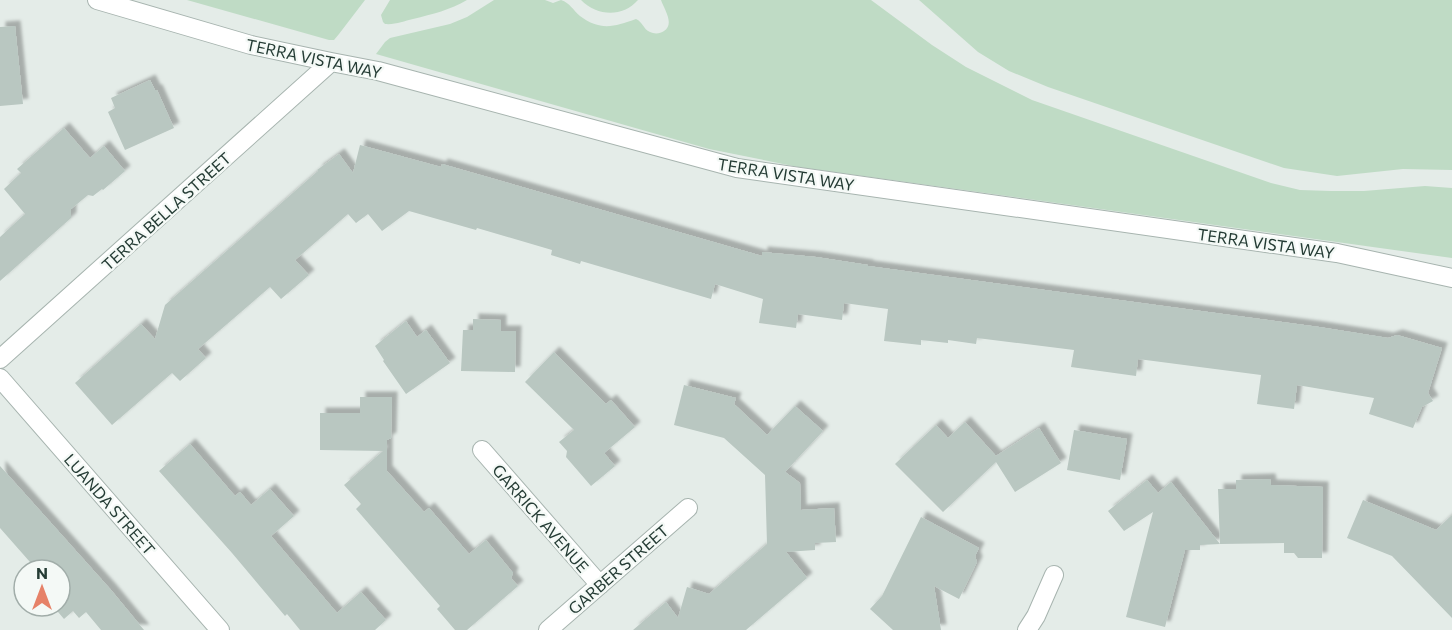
<svg xmlns="http://www.w3.org/2000/svg" width="1452" height="630" font-family="Commissioner,sans-serif">
<style>
.green{fill:#bfdbc5}
.building{fill:#b9c7c1;filter:url(#shadow)}
.lines{fill:none;stroke-linecap:round;stroke-linejoin:round}
.minor-casing{stroke:#a7b4af;stroke-width:20}
.minor{stroke:#fff;stroke-width:18}
.labels{text-anchor:middle;dominant-baseline:central;stroke-width:4.5;stroke-linejoin:round;paint-order:stroke}
.street-label{font-size:16px;fill:#253c35;stroke:#f4f9f6}
</style>
<defs>
<filter id="shadow"><feDropShadow dx="5.5" dy="-5.5" stdDeviation="1.5" flood-color="#0004"/></filter>
</defs>
<rect width="100%" height="100%" fill="#e4ece8"/>
<path class="green" d="M 187,0 L 365,0 L 339,34 L 334,40 L 329,40 Z
M 390,0 L 467,0 C 450,10 433,14 413,19 C 404,21 395,25 385,24 L 383,22 L 381,15 Z
M 494,0 L 545,0 L 553,3 L 561,0 C 570,3 573,10 580,16 C 600,31 614,27 636,19 C 643,22 643,29 650,32 C 654,34 660,34 664,31 C 675,24 664,9 661,0 L 871,0 L 932,45 L 966,67 L 1032,100 L 1271,183 L 1300,190 L 1331,191 L 1364,191 L 1425,186 L 1452,188 L 1452,258 L 798,167 L 709,149 L 376,54 L 385,42 L 390,38 L 450,24 L 467,17 Z
M 581,0 L 638,0 C 622,18 597,16 581,0 Z
M 919,0 L 1452,0 L 1452,170 L 1403,169 L 1337,176 L 1284,168 L 1048,87 L 1009,71 L 978,52 Z"/>
<path class="building" d="M 15,26 L 23,104 L 0,106 L 0,27 Z
M 150,80 L 155,90 L 157,90 L 174,128 L 125,150 L 108,112 L 115,108 L 111,98 Z
M 64,128 L 90,158 L 104,146 L 125,171 L 103,190 L 102,189 L 93,196 L 88,195 L 71,209 L 71,218 L 0,281 L 0,237 L 25,214 L 4,189 L 21,173 L 17,169 Z
M 360,145 L 441,167 L 442,164 L 762,256 L 762,252 L 816,257 L 868,265 L 868,266 L 1319,327 L 1388,338 L 1397,335 L 1442,348 L 1428,393 L 1433,401 L 1422,407 L 1413,428 L 1369,414 L 1374,398 L 1297,385 L 1294,409 L 1257,404 L 1261,375 L 1138,359 L 1136,376 L 1071,367 L 1074,350 L 977,338 L 976,344 L 948,340 L 948,343 L 921,340 L 921,345 L 884,341 L 888,309 L 844,303 L 842,320 L 798,314 L 796,328 L 759,323 L 763,299 L 715,284 L 711,299 L 581,261 L 580,264 L 551,255 L 552,250 L 477,228 L 476,230 L 409,211 L 382,231 L 368,214 L 356,223 L 348,214 L 295,260 L 309,275 L 281,299 L 270,287 L 198,349 L 206,358 L 180,381 L 172,373 L 112,425 L 75,383 L 141,324 L 155,339 L 165,305 L 318,171 L 317,170 L 339,154 L 353,173 Z
M 473,319 L 501,320 L 501,331 L 516,331 L 515,372 L 461,371 L 463,330 L 473,330 Z
M 406,321 L 417,337 L 426,330 L 450,363 L 406,394 L 383,361 L 384,360 L 375,346 Z
M 554,352 L 606,404 L 611,400 L 635,427 L 604,453 L 615,466 L 591,486 L 566,457 L 567,451 L 559,442 L 574,430 L 525,382 Z
M 684,385 L 736,398 L 734,404 L 767,435 L 795,406 L 823,431 L 785,472 L 800,483 L 801,510 L 834,508 L 836,542 L 815,543 L 815,550 L 786,552 L 807,578 L 746,630 L 633,630 L 666,602 L 678,618 L 687,587 L 709,594 L 767,544 L 765,475 L 724,438 L 674,425 Z
M 360,397 L 392,397 L 391,438 L 387,440 L 387,471 L 424,512 L 429,508 L 469,554 L 486,540 L 513,573 L 511,578 L 518,586 L 467,630 L 455,630 L 437,609 L 440,606 L 356,509 L 361,504 L 344,485 L 383,451 L 320,450 L 320,413 L 360,413 Z
M 965,422 L 996,456 L 1039,428 L 1061,463 L 1015,492 L 996,462 L 943,512 L 895,464 L 936,425 L 948,438 Z
M 1074,430 L 1127,439 L 1120,480 L 1067,470 Z
M 190,444 L 235,496 L 240,492 L 251,505 L 270,489 L 294,516 L 271,536 L 337,613 L 361,592 L 386,620 L 375,630 L 300,630 L 287,614 L 285,616 L 232,553 L 159,471 Z
M 0,466 L 111,590 L 144,630 L 101,630 L 86,612 L 79,618 L 73,611 L 64,619 L 53,606 L 60,606 L 60,570 L 37,570 L 0,528 Z
M 1270,479 L 1271,485 L 1323,487 L 1322,558 L 1298,558 L 1294,553 L 1284,553 L 1284,543 L 1220,544 L 1218,489 L 1236,489 L 1236,480 Z
M 1147,480 L 1158,493 L 1171,482 L 1220,544 L 1200,545 L 1200,550 L 1185,550 L 1165,627 L 1126,617 L 1153,512 L 1124,531 L 1108,511 Z
M 1363,500 L 1436,530 L 1452,515 L 1452,618 L 1392,556 L 1347,538 Z
M 921,517 L 979,548 L 975,556 L 977,562 L 959,599 L 934,586 L 941,630 L 893,630 L 870,609 L 882,596 Z"/>
<g class="lines">
<defs>
<path id="minor" d="M 97,0 L 251,45 L 331,62 L 378,71 L 737,168 L 1337,253 L 1452,278
M 0,359 L 331,62
M 0,378 L 220,630
M 482,450 L 600,585
M 548,630 L 688,508
M 1027,630 L 1036,616 L 1054,575"/>
</defs>
<use href="#minor" class="minor-casing"/>
<use href="#minor" class="minor"/>
</g>
<g class="labels">
<g class="street-label">
<text transform="translate(314 58) rotate(12)">TERRA VISTA WAY</text>
<text transform="translate(786 174) rotate(9)">TERRA VISTA WAY</text>
<text transform="translate(166 211) rotate(-42)">TERRA BELLA STREET</text>
<text transform="translate(1266 243) rotate(8)">TERRA VISTA WAY</text>
<text transform="translate(110 504) rotate(49)">LUANDA STREET</text>
<text transform="translate(541 518) rotate(49)">GARRICK AVENUE</text>
<text transform="translate(618 569) rotate(-41)">GARBER STREET</text>
</g>
</g>
<g transform="translate(42 588)"><circle r="28" fill="#f4f9f6" stroke="#a1ada9" stroke-width="1.5"/>
<path d="M0-4.5L10 22L0 15L-10 22Z" fill="#e68268"/>
<text y="-9" font-size="16" font-weight="bold" text-anchor="middle" fill="#253c35">N</text>
</g>
</svg>
